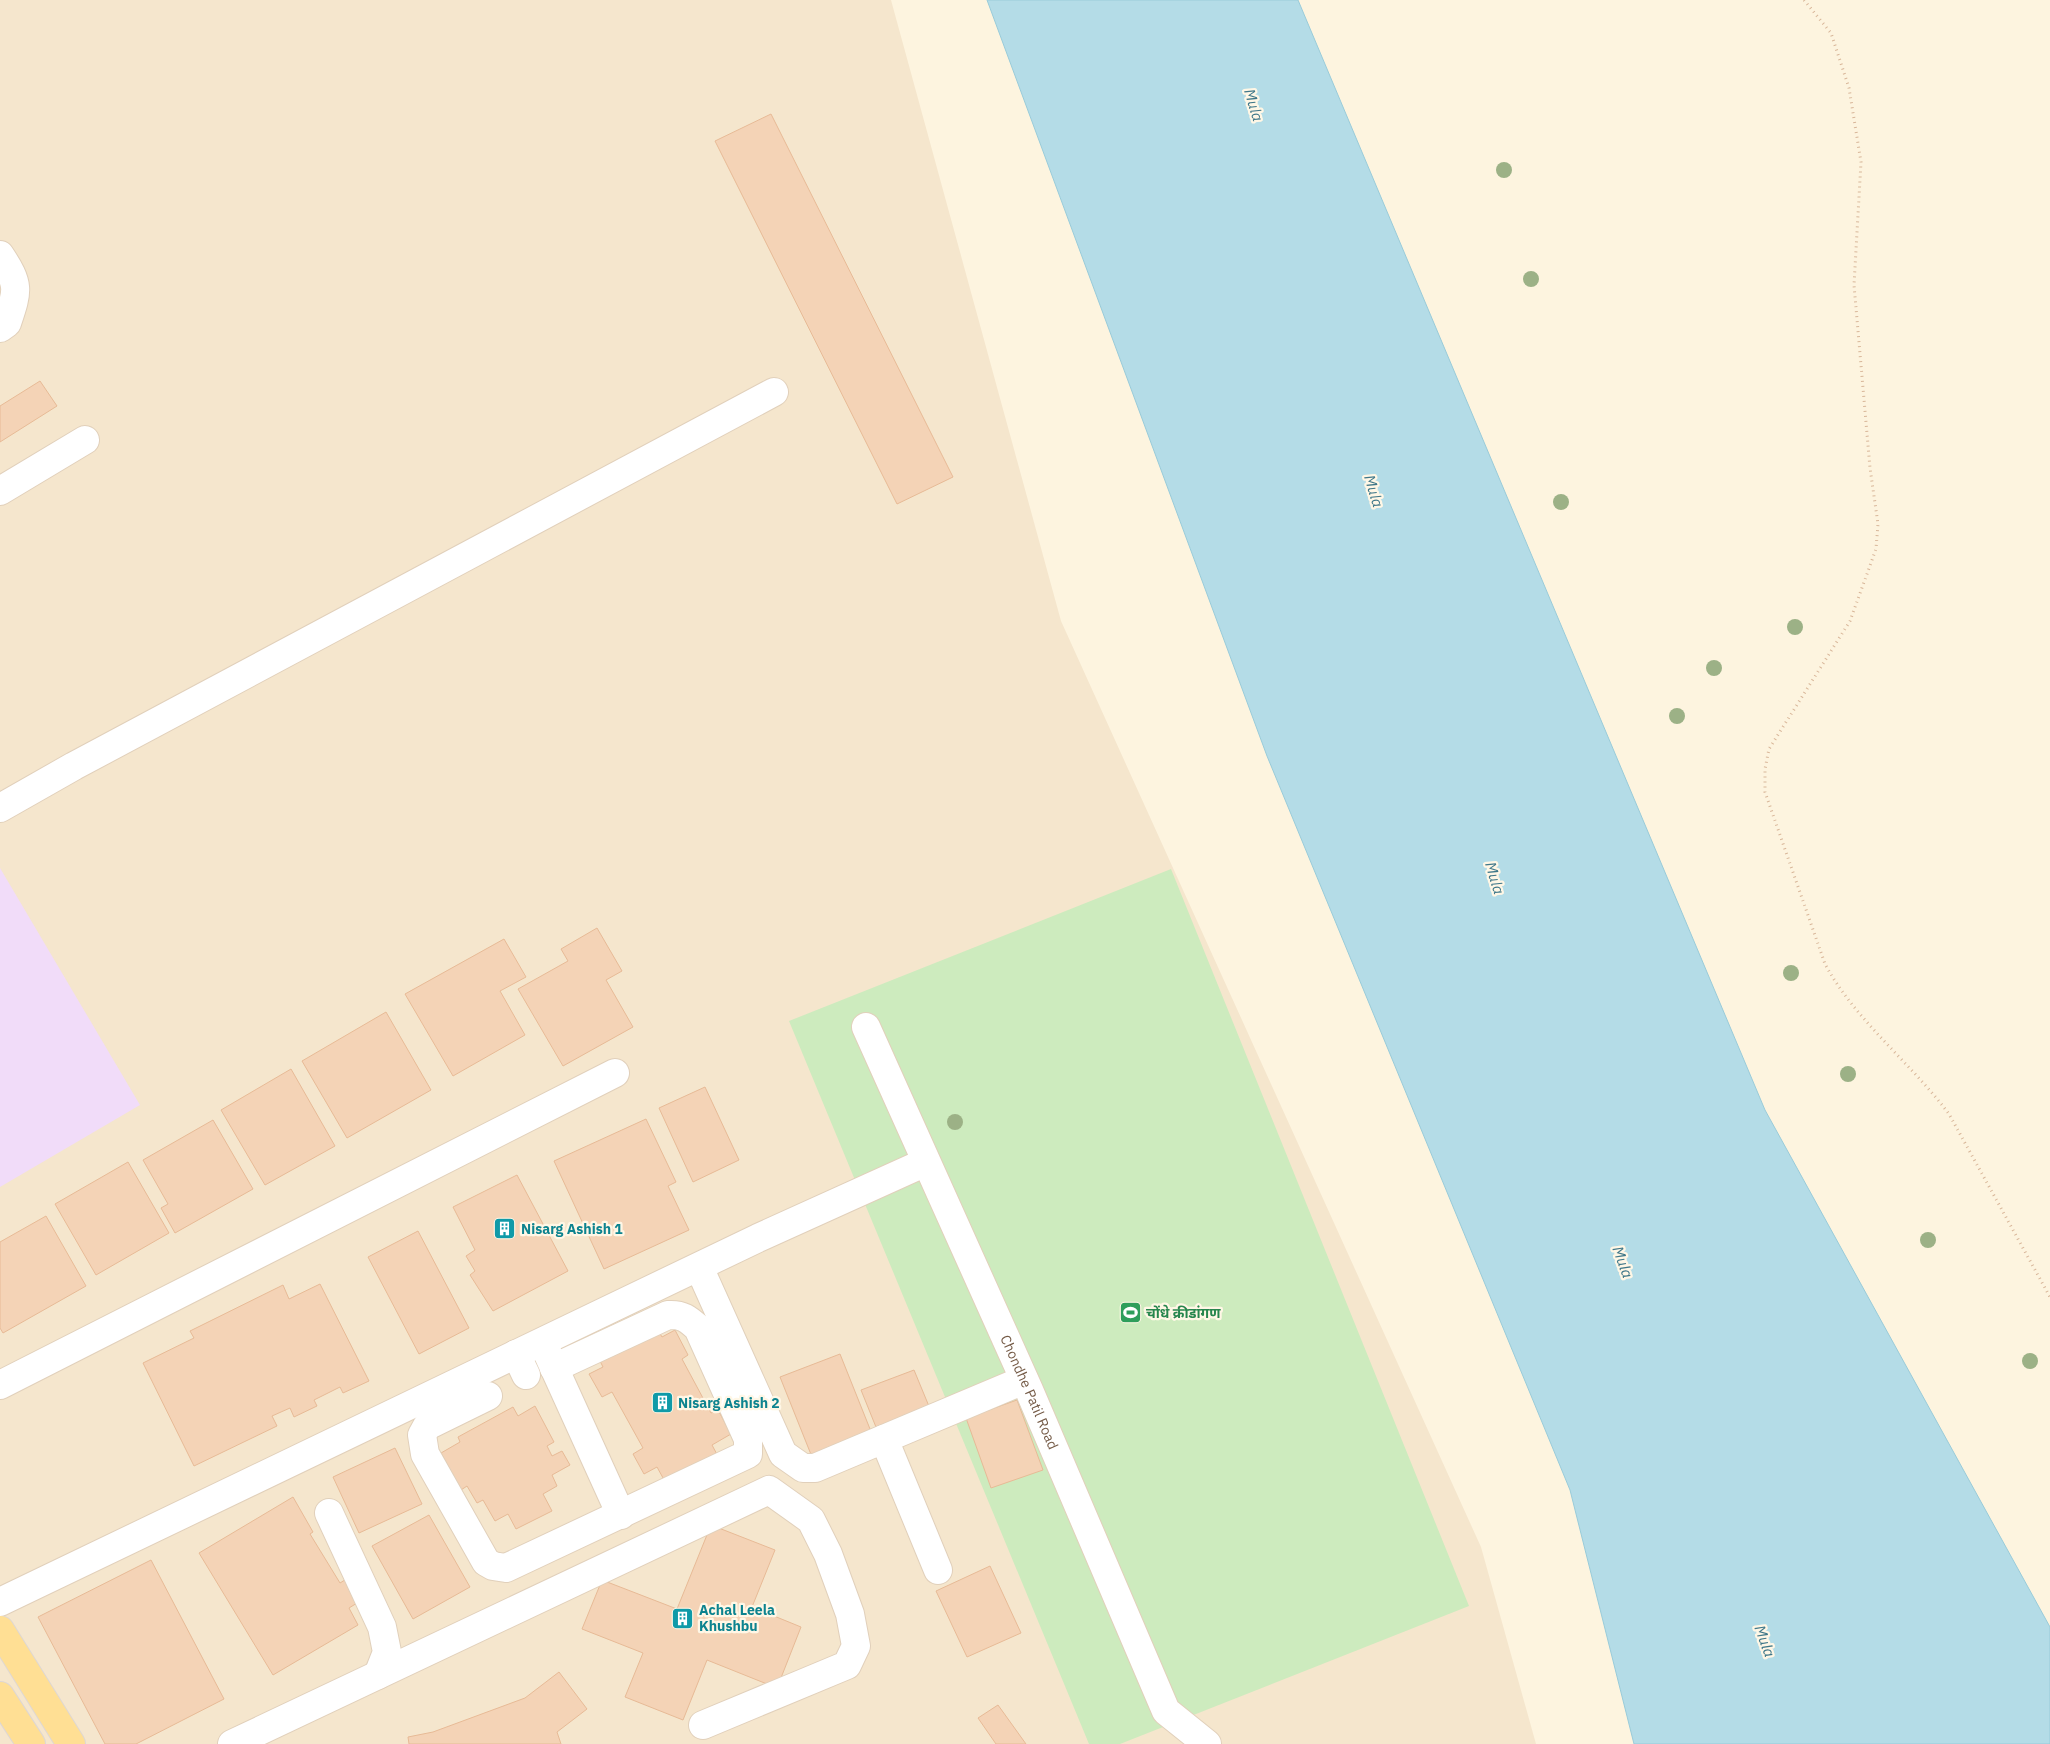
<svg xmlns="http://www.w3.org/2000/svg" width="2050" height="1744" font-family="'IBM Plex Sans','Noto Sans Devanagari',sans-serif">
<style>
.residential{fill:#f5e6cd}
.education{fill:#f1dcf9}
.green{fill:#cdebbe}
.water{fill:#b4dce7;stroke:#99cbd9}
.building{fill:#f4d3b6;stroke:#e7ba96}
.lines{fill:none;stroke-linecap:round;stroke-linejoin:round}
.minor-casing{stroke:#e1d0bb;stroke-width:30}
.major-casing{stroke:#ded7d3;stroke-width:30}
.path{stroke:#d8b699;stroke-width:3;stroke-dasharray:1 4;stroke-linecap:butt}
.minor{stroke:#fff;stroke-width:28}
.major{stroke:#ffdf94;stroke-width:28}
.tree{fill:#9cb186}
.labels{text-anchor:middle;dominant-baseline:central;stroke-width:4.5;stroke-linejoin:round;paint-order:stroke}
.culture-label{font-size:14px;font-weight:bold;fill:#0d838f;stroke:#fff7e6;text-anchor:start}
.leisure-label{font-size:14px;font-weight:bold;fill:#27864d;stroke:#fff7e6;text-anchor:start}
.street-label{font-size:14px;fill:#745a46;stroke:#fff7e6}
.water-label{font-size:15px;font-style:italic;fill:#3f7789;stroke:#fff7e6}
</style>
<rect width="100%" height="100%" fill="#fdf4df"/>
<path class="residential" d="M 0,0 L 891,0 L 1061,621 L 1481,1547 L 1536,1744 L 0,1744 Z"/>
<path class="education" d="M 0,868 L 140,1105 L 0,1187 Z"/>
<path class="green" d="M 1171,869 L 1469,1606 L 1120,1744 L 1089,1744 L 789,1021 Z"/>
<path class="water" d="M 987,0 L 1298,0 L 1765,1110 L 2050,1627 L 2050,1744 L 1634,1744 L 1570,1490 L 1267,756 Z"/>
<path class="building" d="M 771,114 L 953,477 L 897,504 L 715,141 Z
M 40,381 L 57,406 L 0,442 L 0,406 Z
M 597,928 L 622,971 L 606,980 L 633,1027 L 563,1066 L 518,989 L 568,961 L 561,949 Z
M 504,939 L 526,977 L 500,991 L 525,1035 L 453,1076 L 405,994 Z
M 386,1012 L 431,1090 L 347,1138 L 302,1061 Z
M 291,1069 L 335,1146 L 265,1185 L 221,1110 Z
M 705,1087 L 739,1160 L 693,1182 L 659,1108 Z
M 646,1119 L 676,1182 L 668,1186 L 689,1230 L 604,1269 L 554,1161 Z
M 213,1120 L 253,1189 L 175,1233 L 161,1208 L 168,1204 L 143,1160 Z
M 128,1162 L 169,1233 L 96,1275 L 55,1204 Z
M 517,1175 L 568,1271 L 493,1311 L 470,1275 L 475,1271 L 466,1256 L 475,1250 L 453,1207 Z
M 46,1216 L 86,1286 L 3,1333 L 0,1328 L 0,1242 Z
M 418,1231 L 469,1328 L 419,1354 L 368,1257 Z
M 320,1284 L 369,1381 L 343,1393 L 340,1387 L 314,1400 L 317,1406 L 294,1417 L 290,1408 L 272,1416 L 277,1426 L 194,1466 L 143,1363 L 194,1338 L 190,1331 L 283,1285 L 289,1299 Z
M 658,1330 L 662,1337 L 675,1330 L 688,1355 L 682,1359 L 711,1413 L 718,1410 L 731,1434 L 712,1445 L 720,1460 L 668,1487 L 657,1467 L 644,1474 L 633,1454 L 643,1448 L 612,1392 L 602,1397 L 589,1374 L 603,1367 L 600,1361 Z
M 840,1354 L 872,1434 L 812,1457 L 780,1377 Z
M 914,1370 L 933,1416 L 880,1437 L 861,1390 Z
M 1017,1400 L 1043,1470 L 991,1488 L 966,1418 Z
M 535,1406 L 554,1442 L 547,1446 L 552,1456 L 562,1451 L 570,1465 L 552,1475 L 557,1486 L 543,1494 L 552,1511 L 516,1529 L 508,1514 L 495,1521 L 483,1500 L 477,1503 L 467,1486 L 461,1490 L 441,1453 L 460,1442 L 458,1437 L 513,1407 L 518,1416 Z
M 395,1448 L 422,1504 L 359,1533 L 333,1477 Z
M 293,1497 L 313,1532 L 310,1534 L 340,1583 L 348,1578 L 362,1600 L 349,1608 L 358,1625 L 273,1675 L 199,1553 Z
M 429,1515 L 470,1587 L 413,1619 L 372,1546 Z
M 711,1525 L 775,1550 L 752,1607 L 801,1627 L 777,1688 L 707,1660 L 683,1720 L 625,1697 L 643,1653 L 582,1629 L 602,1580 L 677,1609 Z
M 151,1560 L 224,1699 L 136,1744 L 105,1744 L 38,1617 Z
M 990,1566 L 1021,1633 L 967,1657 L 936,1591 Z
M 559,1672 L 587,1709 L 557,1732 L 561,1744 L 409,1744 L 408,1737 L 433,1732 L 525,1698 Z
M 998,1705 L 1026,1744 L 996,1744 L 978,1718 Z"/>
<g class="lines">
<defs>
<g id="minor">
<path d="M 0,255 C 20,285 18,290 7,323 L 0,328"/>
<path d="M 0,491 L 85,440"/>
<path d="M 0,808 L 74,766 L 774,392"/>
<path id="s1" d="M 866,1027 L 1029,1390 L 1166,1711 L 1207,1744"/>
<path d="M 699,1267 L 783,1454 L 803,1468 L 815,1468 L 1024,1380"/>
<path d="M 547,1352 L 621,1515"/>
<path d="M 516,1354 L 526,1375"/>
<path d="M 0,1385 L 615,1073"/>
<path d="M 488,1396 L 427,1426 L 422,1435 L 425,1454 L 486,1562 L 493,1566 L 506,1568 L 748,1454 L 748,1439 L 698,1328 C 688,1319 682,1314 668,1315 L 554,1368"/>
<path d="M 884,1439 L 938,1570"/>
<path d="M 329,1513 L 382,1627 L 387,1652 L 378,1675"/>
<path d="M 0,1602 L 758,1238 L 926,1162"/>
<path d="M 232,1744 L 769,1490 L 811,1520 L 828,1554 L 850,1614 L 856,1646 L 847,1665 L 703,1725"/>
</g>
<path id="major" d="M 0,1630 L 71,1744
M 0,1696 L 31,1744"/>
</defs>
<use href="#minor" class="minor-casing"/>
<use href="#major" class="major-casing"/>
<path class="path" d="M 1804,0 L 1831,33 L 1849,88 L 1861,162 L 1854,285 L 1870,468 L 1878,524 L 1876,549 L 1850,621 L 1769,749 L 1765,769 L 1765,792 L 1825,964 C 1855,1020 1911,1063 1949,1114 L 2050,1297"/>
<use href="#minor" class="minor"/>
<use href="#major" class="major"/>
</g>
<g class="tree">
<circle cx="1504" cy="170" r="8"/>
<circle cx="1531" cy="279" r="8"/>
<circle cx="1561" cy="502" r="8"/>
<circle cx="1795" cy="627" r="8"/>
<circle cx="1714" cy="668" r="8"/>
<circle cx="1677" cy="716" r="8"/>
<circle cx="1791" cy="973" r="8"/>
<circle cx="1848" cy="1074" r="8"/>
<circle cx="955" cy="1122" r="8"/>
<circle cx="1928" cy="1240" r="8"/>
<circle cx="2030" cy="1361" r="8"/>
</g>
<defs>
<symbol id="building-square" viewBox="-11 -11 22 22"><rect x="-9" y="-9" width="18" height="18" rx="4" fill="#0f9aa8" stroke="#fff7e6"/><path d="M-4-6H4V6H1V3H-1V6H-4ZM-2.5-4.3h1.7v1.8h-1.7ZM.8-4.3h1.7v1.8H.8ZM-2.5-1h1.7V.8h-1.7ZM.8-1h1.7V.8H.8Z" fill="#fff"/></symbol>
<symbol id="stadium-square" viewBox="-11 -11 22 22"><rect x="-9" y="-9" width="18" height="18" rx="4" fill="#2e9e5b" stroke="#fff7e6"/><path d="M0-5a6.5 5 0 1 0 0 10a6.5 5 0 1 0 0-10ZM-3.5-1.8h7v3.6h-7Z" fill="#fff"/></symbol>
</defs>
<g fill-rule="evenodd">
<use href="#building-square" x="492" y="1216" width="25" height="25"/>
<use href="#stadium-square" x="1118" y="1300" width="25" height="25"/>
<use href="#building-square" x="650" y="1390" width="25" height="25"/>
<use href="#building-square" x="670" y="1606" width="25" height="25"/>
</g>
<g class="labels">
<g class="culture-label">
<text x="521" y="1229">Nisarg Ashish 1</text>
<text x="678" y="1403">Nisarg Ashish 2</text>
<text x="699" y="1610">Achal Leela<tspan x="699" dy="16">Khushbu</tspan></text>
</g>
<g class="leisure-label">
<text x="1146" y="1313">चोंधे क्रीडांगण</text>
</g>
<g class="street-label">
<text stroke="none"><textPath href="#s1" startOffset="400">Chondhe Patil Road</textPath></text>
</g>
<g class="water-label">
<text transform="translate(1254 105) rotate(73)">Mula</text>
<text transform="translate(1374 491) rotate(73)">Mula</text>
<text transform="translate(1495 878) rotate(73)">Mula</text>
<text transform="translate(1623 1262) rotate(70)">Mula</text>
<text transform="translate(1765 1641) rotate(70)">Mula</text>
</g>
</g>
</svg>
